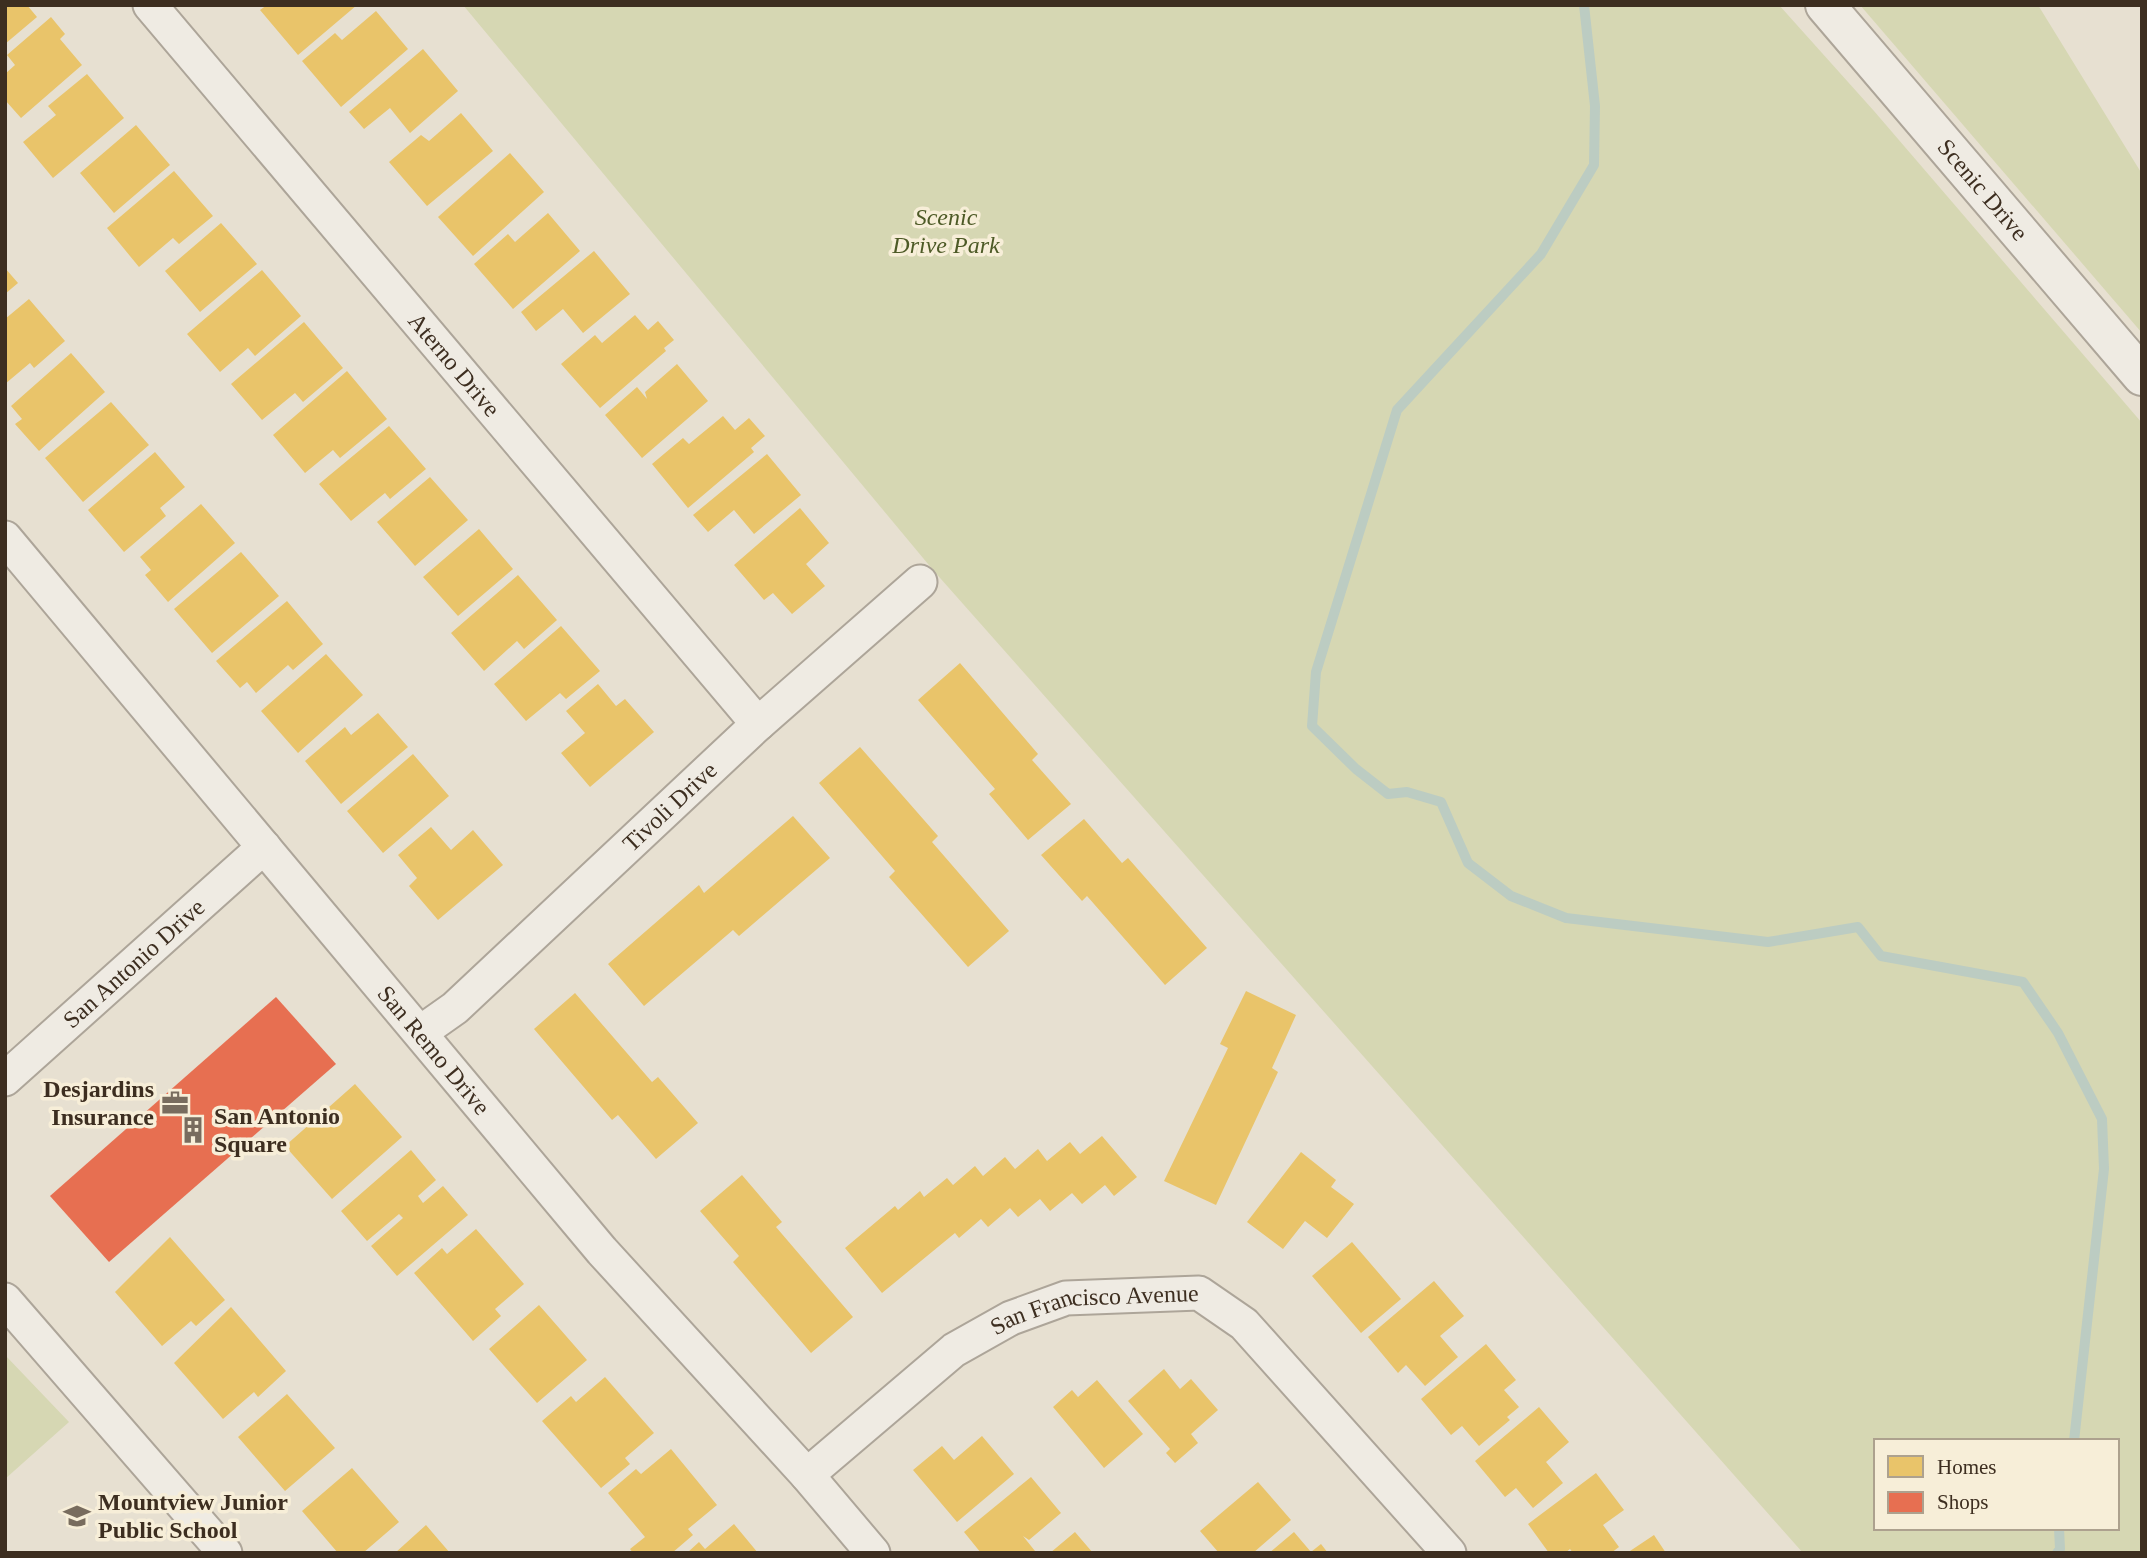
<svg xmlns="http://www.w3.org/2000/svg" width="2147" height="1558" font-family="Georgia,serif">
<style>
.green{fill:#d6d7b3;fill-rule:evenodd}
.homes{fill:#e9c46a}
.shops{fill:#e76f51}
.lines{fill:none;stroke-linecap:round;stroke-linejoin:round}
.stream{stroke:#bcccc2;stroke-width:10}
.minor-casing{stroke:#ada599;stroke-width:37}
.tertiary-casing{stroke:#ada599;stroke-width:42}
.minor{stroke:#efebe3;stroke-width:33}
.tertiary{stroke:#efebe3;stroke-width:38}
.labels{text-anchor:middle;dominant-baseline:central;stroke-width:7;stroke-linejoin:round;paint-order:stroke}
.street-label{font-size:24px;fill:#3d2e20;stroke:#f7eed8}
.park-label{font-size:24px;font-style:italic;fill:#4d5a26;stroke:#f7eed8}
.poi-label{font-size:24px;font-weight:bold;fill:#3d2e20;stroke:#f7eed8;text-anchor:start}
</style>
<rect width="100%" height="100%" fill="#e7e0d1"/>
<path class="green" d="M 463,5 L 1779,5 L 1874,111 L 2142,423 L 2142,1553 L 1803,1553 L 933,570 ZM 1876,1441 L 2117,1441 L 2117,1528 L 1876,1528 Z
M 1860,5 L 2038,5 L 2142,174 L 2142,333 Z
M 5,1355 L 69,1422 L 5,1479 Z"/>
<path class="homes" d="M 5,5 L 27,5 L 37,17 L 5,44 Z
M 267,5 L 357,5 L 298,55 L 260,10 Z
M 376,11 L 408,49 L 341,107 L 302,61 L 335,33 L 342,40 Z
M 51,17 L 65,34 L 60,39 L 82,65 L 21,118 L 5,100 L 5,74 L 15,65 L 7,55 Z
M 423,49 L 458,91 L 410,133 L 390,108 L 364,129 L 349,112 Z
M 87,74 L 124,118 L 53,178 L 23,142 L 56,115 L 48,106 Z
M 461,113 L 493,151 L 427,206 L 389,162 L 421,135 L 429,141 Z
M 136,125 L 170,165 L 114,213 L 80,173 Z
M 510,153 L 544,192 L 473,256 L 438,217 Z
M 174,171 L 213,216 L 179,244 L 173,238 L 139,267 L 107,228 Z
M 548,213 L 580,251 L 513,309 L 474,264 L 508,234 L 515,242 Z
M 221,223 L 257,264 L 200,312 L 165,271 Z
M 594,251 L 630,294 L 583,333 L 563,309 L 536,331 L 521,312 Z
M 5,268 L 18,283 L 5,294 Z
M 262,270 L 301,316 L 255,356 L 248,348 L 220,372 L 187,334 Z
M 29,299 L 65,341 L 34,368 L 30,363 L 5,384 L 5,319 Z
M 635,315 L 648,330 L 658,321 L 674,340 L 664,348 L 666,351 L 600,408 L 561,364 L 595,335 L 602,343 Z
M 304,322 L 343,368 L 303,402 L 295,393 L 262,420 L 231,384 Z
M 71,353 L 105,392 L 39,451 L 15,424 L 22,419 L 11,406 Z
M 677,364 L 708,401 L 642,458 L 605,415 L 637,387 L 647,399 L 645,392 Z
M 347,371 L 387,419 L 340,458 L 333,450 L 305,473 L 273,435 Z
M 111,402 L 149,445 L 83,502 L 45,458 Z
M 723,416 L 735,430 L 749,418 L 765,436 L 751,448 L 754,452 L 688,508 L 652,464 L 683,438 L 689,444 Z
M 389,426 L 426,469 L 390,499 L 385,493 L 351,521 L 319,484 Z
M 155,452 L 185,487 L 160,508 L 166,516 L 124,552 L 88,510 Z
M 767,454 L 801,495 L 754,534 L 734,510 L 708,532 L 693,515 Z
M 430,477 L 468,520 L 415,566 L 377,522 Z
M 201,504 L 235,543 L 168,602 L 145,575 L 151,570 L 140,557 Z
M 800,508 L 829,543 L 806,564 L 825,586 L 792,614 L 773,593 L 764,600 L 734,565 Z
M 479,529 L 513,569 L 458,616 L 423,577 Z
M 241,552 L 279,596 L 212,653 L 174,609 Z
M 518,575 L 557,620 L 524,649 L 517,641 L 484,671 L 451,633 Z
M 287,601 L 323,644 L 293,670 L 288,665 L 256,693 L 247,682 L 240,688 L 216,661 Z
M 561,626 L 600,671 L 566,699 L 560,693 L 526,721 L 494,684 Z
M 326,654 L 363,695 L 298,753 L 261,711 Z
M 960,663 L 1038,754 L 1032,760 L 1071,804 L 1028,840 L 989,794 L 995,789 L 918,700 Z
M 598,684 L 616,706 L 625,699 L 654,732 L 590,787 L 561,753 L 585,733 L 566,711 Z
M 378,713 L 408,747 L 341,804 L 305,761 L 345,727 L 351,735 Z
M 860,747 L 938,836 L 932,842 L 1009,931 L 968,967 L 889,877 L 895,871 L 819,783 Z
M 413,754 L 449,796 L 383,853 L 347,811 Z
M 793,816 L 830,858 L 739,936 L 733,930 L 644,1006 L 608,964 L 699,885 L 704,893 Z
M 1084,819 L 1122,863 L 1128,858 L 1207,948 L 1165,985 L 1087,896 L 1082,901 L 1041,855 Z
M 431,827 L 451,850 L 473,830 L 503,865 L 438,920 L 409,886 L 417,878 L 398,855 Z
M 1246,991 L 1296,1015 L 1272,1068 L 1278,1072 L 1216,1205 L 1164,1181 L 1228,1048 L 1220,1044 Z
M 575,993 L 652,1082 L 658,1077 L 698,1123 L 656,1159 L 618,1115 L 612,1120 L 534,1029 Z
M 355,1084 L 402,1137 L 332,1199 L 285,1146 Z
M 1102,1136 L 1137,1177 L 1114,1196 L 1105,1185 L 1082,1204 L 1072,1193 L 1050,1211 L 1040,1199 L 1018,1217 L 1010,1208 L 988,1227 L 981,1219 L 959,1238 L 955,1233 L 882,1293 L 845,1248 L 895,1206 L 898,1210 L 920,1191 L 924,1197 L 947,1178 L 953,1185 L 975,1166 L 983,1176 L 1005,1157 L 1015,1169 L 1038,1149 L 1047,1161 L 1070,1142 L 1080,1154 Z
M 411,1150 L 436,1180 L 418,1196 L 423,1203 L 443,1186 L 468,1215 L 397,1276 L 371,1246 L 403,1218 L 399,1214 L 367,1241 L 341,1211 Z
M 1301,1152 L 1336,1180 L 1331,1187 L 1354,1204 L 1327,1238 L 1305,1221 L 1283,1249 L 1247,1222 Z
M 742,1175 L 782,1222 L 776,1227 L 853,1317 L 811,1353 L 733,1262 L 739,1256 L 700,1211 Z
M 476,1229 L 524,1284 L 495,1309 L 501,1316 L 473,1341 L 414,1273 L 442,1248 L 447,1254 Z
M 170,1237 L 225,1300 L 196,1326 L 191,1321 L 162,1346 L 115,1292 Z
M 1352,1242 L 1401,1299 L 1361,1333 L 1312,1276 Z
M 1434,1281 L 1464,1316 L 1440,1336 L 1458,1357 L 1425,1386 L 1406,1365 L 1398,1373 L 1368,1337 Z
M 539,1305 L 587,1360 L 537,1403 L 489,1349 Z
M 231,1307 L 286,1371 L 258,1397 L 254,1392 L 223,1419 L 174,1363 Z
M 1486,1344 L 1516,1380 L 1504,1390 L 1519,1407 L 1507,1417 L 1510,1420 L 1479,1446 L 1462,1426 L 1451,1435 L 1421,1399 Z
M 1164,1369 L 1180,1389 L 1191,1379 L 1218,1410 L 1191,1434 L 1198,1443 L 1175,1463 L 1166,1453 L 1170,1449 L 1128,1401 Z
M 605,1377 L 654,1433 L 625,1458 L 630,1464 L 601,1488 L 542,1421 L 571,1396 L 576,1402 Z
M 1097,1380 L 1143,1434 L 1104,1468 L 1053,1407 L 1072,1390 L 1078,1397 Z
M 287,1394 L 335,1448 L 285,1491 L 238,1437 Z
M 1539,1407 L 1569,1442 L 1546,1462 L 1563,1483 L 1533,1508 L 1516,1488 L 1505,1497 L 1475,1461 Z
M 982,1436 L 1014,1474 L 957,1522 L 913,1470 L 942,1446 L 954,1460 Z
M 671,1449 L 717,1505 L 688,1529 L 693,1535 L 672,1553 L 633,1553 L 630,1549 L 645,1537 L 608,1493 L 636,1469 L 641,1474 Z
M 352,1468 L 399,1522 L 363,1553 L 338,1553 L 302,1511 Z
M 1596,1473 L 1624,1510 L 1603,1525 L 1619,1547 L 1611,1553 L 1573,1553 L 1570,1549 L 1565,1553 L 1549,1553 L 1528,1524 Z
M 1031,1477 L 1061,1513 L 1029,1540 L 1023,1536 L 1035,1551 L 1033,1553 L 981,1553 L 964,1532 Z
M 1258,1482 L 1291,1520 L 1253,1553 L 1219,1553 L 1200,1531 Z
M 734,1524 L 758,1553 L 687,1553 L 699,1542 L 705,1549 Z
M 426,1525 L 450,1553 L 395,1553 Z
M 1075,1532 L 1093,1553 L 1050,1553 Z
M 1294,1532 L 1311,1552 L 1321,1544 L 1328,1553 L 1269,1553 Z
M 1654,1535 L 1666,1553 L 1627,1553 Z"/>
<path class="shops" d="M 276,997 L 336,1064 L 109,1262 L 50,1196 Z"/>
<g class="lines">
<path class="stream" d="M 1584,5 L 1595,106 L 1594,165 L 1541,254 L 1397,410 L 1316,672 L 1312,726 L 1356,769 L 1388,794 L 1407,792 L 1441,802 L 1468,863 L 1511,896 L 1566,918 L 1768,942 L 1858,927 L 1881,956 L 2023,982 L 2058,1033 L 2102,1119 L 2104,1169 L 2074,1441
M 2057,1553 L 2060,1549 L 2059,1528"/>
<defs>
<g id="minor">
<path id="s1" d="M 150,5 L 758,724"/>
<path id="s2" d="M 5,538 L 602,1251 L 807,1475 L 873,1553"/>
<path id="s3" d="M 421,1032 L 455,1008 L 758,724 L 920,582"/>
<path id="s4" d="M 5,1079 L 264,847"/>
<path d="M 5,1300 L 225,1553"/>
<path id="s5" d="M 807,1475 L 954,1350 L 1011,1318 L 1066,1298 L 1199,1293 L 1244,1324 L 1449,1553"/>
</g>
<g id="tertiary">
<path id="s6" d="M 1825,5 L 2142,376"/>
</g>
</defs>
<use href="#minor" class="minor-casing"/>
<use href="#tertiary" class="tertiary-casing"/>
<use href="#minor" class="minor"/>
<use href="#tertiary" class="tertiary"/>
</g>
<defs>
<symbol id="office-bare" viewBox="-9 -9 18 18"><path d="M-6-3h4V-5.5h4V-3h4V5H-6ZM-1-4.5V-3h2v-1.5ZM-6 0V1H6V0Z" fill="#786c5e" stroke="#f7eed8" stroke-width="2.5" paint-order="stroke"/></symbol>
<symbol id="building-bare" viewBox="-9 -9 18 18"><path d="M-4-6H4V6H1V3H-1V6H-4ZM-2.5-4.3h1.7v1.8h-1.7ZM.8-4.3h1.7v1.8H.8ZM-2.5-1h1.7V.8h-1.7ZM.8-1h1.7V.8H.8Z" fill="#786c5e" stroke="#f7eed8" stroke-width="2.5" paint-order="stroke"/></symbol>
<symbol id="school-bare" viewBox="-9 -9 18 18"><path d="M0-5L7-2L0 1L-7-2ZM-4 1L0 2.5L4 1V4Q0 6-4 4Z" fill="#786c5e" stroke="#f7eed8" stroke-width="2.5" paint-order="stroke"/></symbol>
</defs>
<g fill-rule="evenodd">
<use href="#office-bare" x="156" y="1084" width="38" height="38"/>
<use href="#building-bare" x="174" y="1111" width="38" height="38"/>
<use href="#school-bare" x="58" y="1497" width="38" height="38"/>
</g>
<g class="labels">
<g class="street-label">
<text stroke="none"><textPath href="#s6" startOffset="243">Scenic Drive</textPath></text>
<text stroke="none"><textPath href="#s1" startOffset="471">Aterno Drive</textPath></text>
<text stroke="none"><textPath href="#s3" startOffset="336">Tivoli Drive</textPath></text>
<text stroke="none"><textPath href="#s4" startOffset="173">San Antonio Drive</textPath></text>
<text stroke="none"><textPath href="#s2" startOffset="668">San Remo Drive</textPath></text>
<text stroke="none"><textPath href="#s5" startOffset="343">San Francisco Avenue</textPath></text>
</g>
<g class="park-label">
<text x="946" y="217">Scenic<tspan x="946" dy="28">Drive Park</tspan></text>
</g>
<g class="poi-label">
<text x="154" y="1089" text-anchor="end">Desjardins<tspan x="154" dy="28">Insurance</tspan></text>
<text x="214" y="1116">San Antonio<tspan x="214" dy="28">Square</tspan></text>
<text x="98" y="1502">Mountview Junior<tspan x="98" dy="28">Public School</tspan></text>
</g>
</g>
<rect width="2147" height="1558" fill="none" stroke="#3d2e20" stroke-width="14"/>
<rect x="1874" y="1439" width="245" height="91" fill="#f7eed8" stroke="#ada18e" stroke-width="2"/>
<rect x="1888" y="1456" width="35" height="21" fill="#e9c46a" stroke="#ada18e" stroke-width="2"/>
<text x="1937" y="1474" font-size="21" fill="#3d2e20">Homes</text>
<rect x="1888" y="1492" width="35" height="21" fill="#e76f51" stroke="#ada18e" stroke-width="2"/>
<text x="1937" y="1509" font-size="21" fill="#3d2e20">Shops</text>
</svg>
